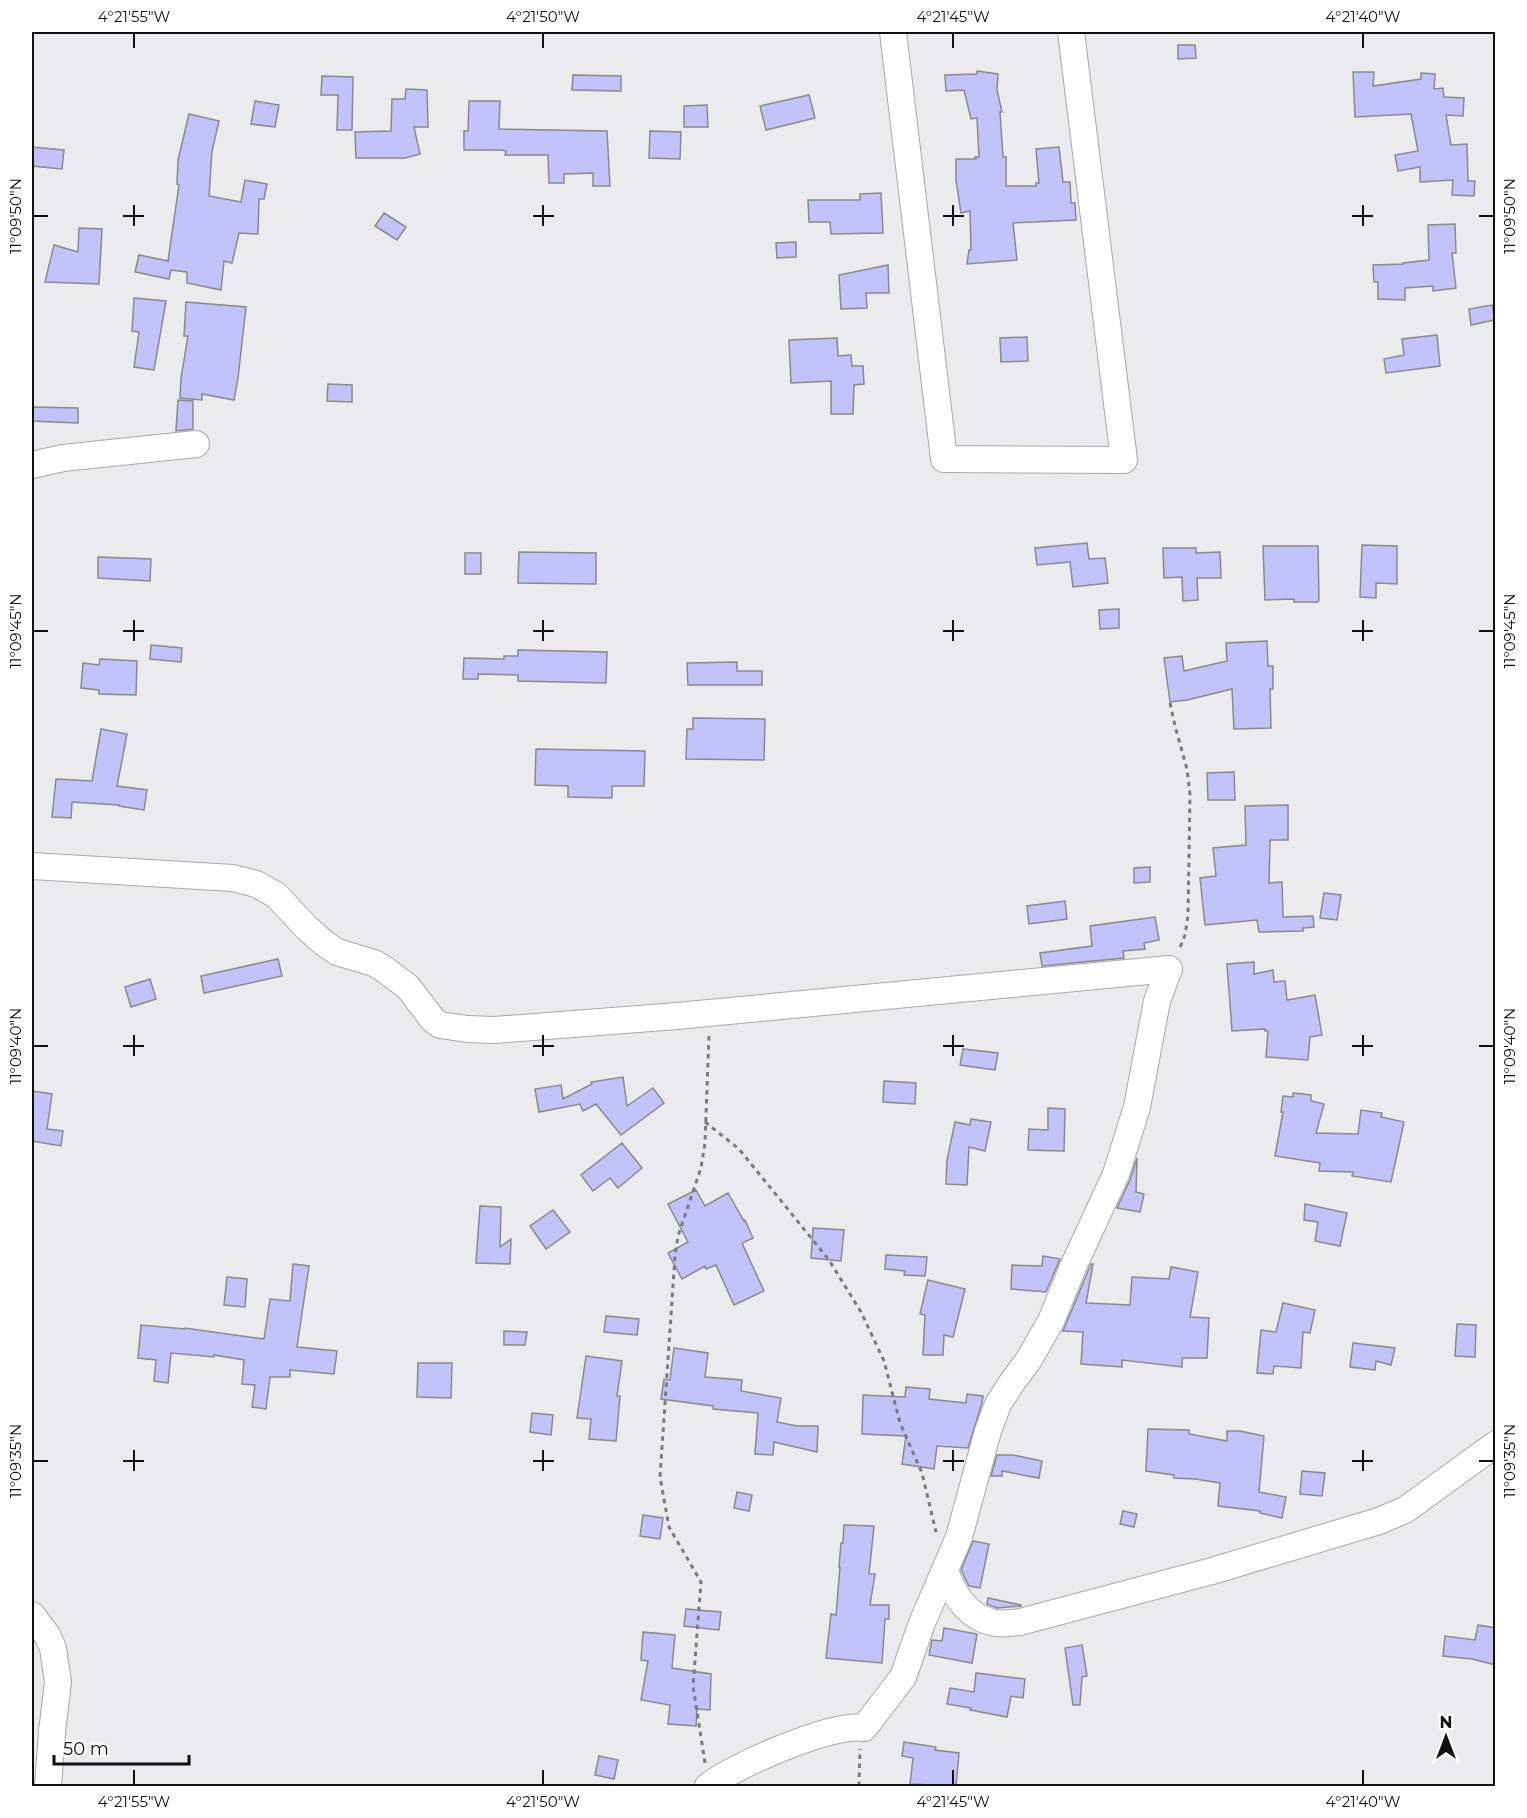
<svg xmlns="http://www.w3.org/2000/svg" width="1527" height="1818" font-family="Montserrat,sans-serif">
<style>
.building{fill:#c3c3fc;stroke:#89898a;stroke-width:1.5}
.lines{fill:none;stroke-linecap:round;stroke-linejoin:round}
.minor-casing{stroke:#a8a8a9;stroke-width:28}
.path{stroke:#7a7a7b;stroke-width:3;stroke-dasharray:4.5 4.5;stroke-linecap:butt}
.minor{stroke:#fff;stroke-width:26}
.ticks{fill:none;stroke:#0f0f0f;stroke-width:2}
.neatline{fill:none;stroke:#0f0f0f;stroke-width:2}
.ticks-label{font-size:15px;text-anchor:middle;fill:#0f0f0f}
</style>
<rect width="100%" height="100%" fill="#ebebed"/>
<path class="building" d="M 1178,45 L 1195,45 L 1196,58 L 1178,59 Z
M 977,71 L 998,74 L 997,90 L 1002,112 L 1000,112 L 1003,157 L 1006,157 L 1006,186 L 1036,186 L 1036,183 L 1039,183 L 1036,149 L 1059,147 L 1063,182 L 1070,182 L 1071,203 L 1075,203 L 1076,220 L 1013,223 L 1017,260 L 967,264 L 969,250 L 971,250 L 970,211 L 961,213 L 956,180 L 956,159 L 976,159 L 975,157 L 979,157 L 977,118 L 971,119 L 964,90 L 946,91 L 945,75 L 977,74 Z
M 1353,72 L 1374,72 L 1373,86 L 1421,79 L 1421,73 L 1435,74 L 1434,89 L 1443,88 L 1444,97 L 1464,98 L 1463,116 L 1446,115 L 1451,145 L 1467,144 L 1468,181 L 1475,181 L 1474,196 L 1452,195 L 1453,180 L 1420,182 L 1420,167 L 1398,171 L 1395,155 L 1418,151 L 1411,114 L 1355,117 Z
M 573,75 L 621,76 L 621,91 L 572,90 Z
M 322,76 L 353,77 L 352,130 L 337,130 L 338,95 L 321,95 Z
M 406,89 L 427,90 L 428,127 L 414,127 L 420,154 L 405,158 L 356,158 L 355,132 L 391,131 L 392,99 L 405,99 Z
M 809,95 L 815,118 L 766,130 L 760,106 Z
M 255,101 L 279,105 L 275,127 L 251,124 Z
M 469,101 L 500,101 L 499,129 L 607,131 L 610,186 L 593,186 L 593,173 L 564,174 L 564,183 L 549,183 L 548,155 L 505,155 L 506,151 L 501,150 L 464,150 L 464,131 L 468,131 Z
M 707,105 L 708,127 L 684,127 L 684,106 Z
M 189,114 L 219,121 L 212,151 L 209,196 L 241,202 L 245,180 L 267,184 L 264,199 L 259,199 L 258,234 L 239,233 L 232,263 L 224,261 L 221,290 L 187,283 L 187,272 L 171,270 L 169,279 L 135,272 L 139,255 L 168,261 L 179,185 L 177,184 L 178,160 Z
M 650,131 L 681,132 L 680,159 L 649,158 Z
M 32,147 L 64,150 L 62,169 L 32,166 Z
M 881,193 L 883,233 L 831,234 L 830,222 L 809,222 L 808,200 L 860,200 L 860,194 Z
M 384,213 L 406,227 L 397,240 L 375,226 Z
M 1455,224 L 1456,253 L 1452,253 L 1456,288 L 1433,291 L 1433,286 L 1405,288 L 1405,300 L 1378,299 L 1378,282 L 1374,282 L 1373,265 L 1403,264 L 1403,263 L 1429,260 L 1428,225 Z
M 79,228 L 102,229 L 99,284 L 45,282 L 54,245 L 78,252 Z
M 796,242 L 796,257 L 777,258 L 776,243 Z
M 888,265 L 889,293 L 866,293 L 867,308 L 841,309 L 839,275 Z
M 134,298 L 166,301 L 154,370 L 134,367 L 139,332 L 132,331 Z
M 186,302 L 246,307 L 238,378 L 234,400 L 202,394 L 202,400 L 180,398 L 181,378 L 188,336 L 184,336 Z
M 1492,305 L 1495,320 L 1471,325 L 1469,309 Z
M 1437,335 L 1440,366 L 1386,373 L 1384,359 L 1404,355 L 1402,339 Z
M 1027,337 L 1028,361 L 1001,362 L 1000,338 Z
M 837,338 L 838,356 L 851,355 L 852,366 L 863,366 L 864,384 L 854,385 L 853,414 L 831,414 L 831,381 L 791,383 L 789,340 Z
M 328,384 L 352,385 L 352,402 L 327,401 Z
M 178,400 L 193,401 L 193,429 L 176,431 Z
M 32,407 L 78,408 L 78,423 L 32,421 Z
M 1087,543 L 1089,559 L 1105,558 L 1108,583 L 1073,587 L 1070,562 L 1037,565 L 1035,548 Z
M 1362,545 L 1397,546 L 1397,584 L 1376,583 L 1376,598 L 1360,597 Z
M 1263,546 L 1318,546 L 1319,600 L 1318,602 L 1294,602 L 1294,599 L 1265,600 Z
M 1163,548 L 1196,548 L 1196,553 L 1220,552 L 1221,578 L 1197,578 L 1198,600 L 1183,601 L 1182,577 L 1164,578 Z
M 519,552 L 596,553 L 596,584 L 518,583 Z
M 465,553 L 481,553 L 481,574 L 465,574 Z
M 98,557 L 151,559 L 150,581 L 98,578 Z
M 1119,609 L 1119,628 L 1100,629 L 1099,610 Z
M 1267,641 L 1268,666 L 1273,666 L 1273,689 L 1270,689 L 1271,728 L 1234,729 L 1232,689 L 1187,700 L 1170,702 L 1164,658 L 1182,656 L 1184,671 L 1227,661 L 1226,643 Z
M 151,645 L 182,648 L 181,662 L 150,659 Z
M 518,650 L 607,652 L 606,683 L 518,681 L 518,675 L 478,674 L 478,679 L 463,679 L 464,658 L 504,659 L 504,656 L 518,656 Z
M 100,659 L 137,661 L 136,695 L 99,694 L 99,690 L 81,688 L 83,663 L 99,665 Z
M 737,662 L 737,671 L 762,671 L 762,685 L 688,685 L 687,663 Z
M 693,718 L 765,719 L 764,760 L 686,759 L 687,729 L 693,729 Z
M 101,729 L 127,734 L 117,786 L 147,790 L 144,810 L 119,806 L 119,805 L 72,802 L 71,818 L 52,817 L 56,779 L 92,781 Z
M 536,749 L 645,751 L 644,786 L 612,786 L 612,798 L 568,797 L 568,786 L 535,785 Z
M 1234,772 L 1235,800 L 1208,800 L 1207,773 Z
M 1288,805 L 1288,840 L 1270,840 L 1269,883 L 1282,882 L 1283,917 L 1313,916 L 1314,927 L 1303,928 L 1303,931 L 1259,932 L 1257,920 L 1205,925 L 1200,878 L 1216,876 L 1213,848 L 1246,845 L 1245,806 Z
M 1150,867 L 1150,882 L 1134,883 L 1134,868 Z
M 1324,893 L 1341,895 L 1337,920 L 1320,918 Z
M 1065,901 L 1067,919 L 1029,924 L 1027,906 Z
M 1155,917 L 1159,940 L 1144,943 L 1145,949 L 1123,951 L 1124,958 L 1042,966 L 1040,953 L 1092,946 L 1090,926 Z
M 278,959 L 282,976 L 204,993 L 201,976 Z
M 1254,962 L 1254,974 L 1273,970 L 1274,982 L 1285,981 L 1287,1000 L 1315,995 L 1322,1035 L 1310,1037 L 1308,1060 L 1266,1057 L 1268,1031 L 1265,1031 L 1265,1029 L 1232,1031 L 1227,964 Z
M 150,979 L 156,999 L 131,1007 L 125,987 Z
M 963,1049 L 998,1053 L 995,1070 L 960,1065 Z
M 623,1077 L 627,1106 L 653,1088 L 664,1103 L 621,1135 L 596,1104 L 583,1111 L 580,1104 L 539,1112 L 535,1089 L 561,1085 L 563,1099 L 592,1084 L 591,1082 Z
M 884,1081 L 916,1083 L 915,1104 L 883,1102 Z
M 32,1091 L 52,1094 L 47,1129 L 63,1131 L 61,1146 L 32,1141 Z
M 1293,1093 L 1311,1095 L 1311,1101 L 1324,1104 L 1316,1133 L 1358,1134 L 1361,1110 L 1382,1113 L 1381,1117 L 1404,1122 L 1391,1182 L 1352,1176 L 1353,1172 L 1319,1171 L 1320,1163 L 1275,1156 L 1283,1112 L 1281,1112 L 1283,1096 L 1293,1097 Z
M 1048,1108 L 1065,1109 L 1064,1151 L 1028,1150 L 1029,1129 L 1048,1130 Z
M 971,1119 L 991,1122 L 985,1151 L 969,1147 L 967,1185 L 946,1184 L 947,1160 L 955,1122 L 970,1125 Z
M 622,1143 L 642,1168 L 618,1188 L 610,1178 L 593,1191 L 581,1175 Z
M 1137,1158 L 1136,1192 L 1144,1194 L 1140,1212 L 1117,1208 L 1130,1180 Z
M 696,1190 L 705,1206 L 728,1193 L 744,1221 L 745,1220 L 753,1238 L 742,1243 L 764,1291 L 734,1305 L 716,1265 L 706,1269 L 705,1266 L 682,1279 L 668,1253 L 688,1242 L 668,1204 Z
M 1305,1204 L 1347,1213 L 1340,1246 L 1315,1241 L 1318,1222 L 1304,1220 Z
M 480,1206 L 501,1207 L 500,1247 L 511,1239 L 510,1264 L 476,1263 Z
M 553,1210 L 570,1232 L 546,1249 L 530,1226 Z
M 813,1228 L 844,1230 L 841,1261 L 811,1258 Z
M 886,1255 L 927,1257 L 925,1276 L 904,1275 L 905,1271 L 885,1269 Z
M 1043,1256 L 1060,1259 L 1046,1292 L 1011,1289 L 1012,1265 L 1042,1266 Z
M 293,1264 L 309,1266 L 297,1347 L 337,1351 L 334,1374 L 290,1370 L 290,1377 L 270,1377 L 266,1409 L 252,1407 L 255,1385 L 242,1384 L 244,1360 L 214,1355 L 214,1357 L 171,1353 L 168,1383 L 154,1381 L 156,1360 L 138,1358 L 141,1325 L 185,1329 L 185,1328 L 264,1339 L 270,1299 L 290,1301 Z
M 1091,1264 L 1093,1264 L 1086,1303 L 1130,1305 L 1132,1277 L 1169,1279 L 1171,1267 L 1198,1272 L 1190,1317 L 1209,1318 L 1207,1358 L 1182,1358 L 1182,1367 L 1122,1360 L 1122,1367 L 1081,1364 L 1083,1332 L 1063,1331 Z
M 227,1277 L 247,1279 L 245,1307 L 224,1305 Z
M 928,1280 L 965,1289 L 953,1337 L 944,1335 L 943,1355 L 923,1355 L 925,1315 L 920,1314 Z
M 1283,1303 L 1315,1310 L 1310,1333 L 1303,1332 L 1301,1368 L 1274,1366 L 1273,1374 L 1257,1373 L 1261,1330 L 1276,1332 Z
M 606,1316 L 639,1319 L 637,1335 L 604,1332 Z
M 1457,1324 L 1476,1325 L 1475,1357 L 1455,1356 Z
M 504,1331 L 527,1332 L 525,1345 L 504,1345 Z
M 1353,1343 L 1395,1348 L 1391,1365 L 1376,1361 L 1375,1370 L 1350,1367 Z
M 674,1348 L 708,1353 L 705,1377 L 742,1380 L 741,1391 L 781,1398 L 777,1422 L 797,1426 L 818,1426 L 817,1452 L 774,1442 L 773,1455 L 755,1454 L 758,1413 L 713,1409 L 713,1406 L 661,1399 L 664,1379 L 670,1380 Z
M 586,1356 L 622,1361 L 617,1396 L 620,1396 L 616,1441 L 589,1439 L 591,1419 L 577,1418 Z
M 418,1363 L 452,1363 L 451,1398 L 417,1397 Z
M 906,1387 L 930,1389 L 929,1399 L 966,1403 L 967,1394 L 983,1396 L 982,1403 L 968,1448 L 937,1446 L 934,1469 L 902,1464 L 906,1436 L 862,1434 L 863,1395 L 905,1397 Z
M 532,1413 L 553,1415 L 551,1435 L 530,1432 Z
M 1148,1429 L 1189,1430 L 1189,1434 L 1227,1441 L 1227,1431 L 1240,1431 L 1264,1436 L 1259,1492 L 1286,1497 L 1282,1518 L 1260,1513 L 1260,1511 L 1218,1506 L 1220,1483 L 1195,1479 L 1174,1478 L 1174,1475 L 1146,1471 Z
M 997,1455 L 1013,1455 L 1042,1461 L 1039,1478 L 1002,1471 L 1002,1476 L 991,1476 Z
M 1302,1471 L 1325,1473 L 1322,1496 L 1300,1494 Z
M 737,1492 L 752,1495 L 749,1511 L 734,1508 Z
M 1123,1511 L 1137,1514 L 1134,1527 L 1120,1524 Z
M 643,1515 L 663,1518 L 660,1539 L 640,1536 Z
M 844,1525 L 874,1526 L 869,1574 L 875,1574 L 870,1605 L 889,1605 L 889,1619 L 885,1619 L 882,1663 L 826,1658 L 831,1614 L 836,1615 L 840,1567 L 839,1567 L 841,1543 L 843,1543 Z
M 973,1541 L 989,1544 L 980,1588 L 969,1586 L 961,1570 Z
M 988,1598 L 1021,1605 L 1021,1606 L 997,1608 L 987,1604 Z
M 686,1609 L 721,1612 L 719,1630 L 684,1626 Z
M 1478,1625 L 1496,1628 L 1496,1665 L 1472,1659 L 1443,1656 L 1445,1636 L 1475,1640 Z
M 944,1628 L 977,1634 L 972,1663 L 929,1655 L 932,1640 L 942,1641 Z
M 643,1632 L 675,1635 L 672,1668 L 711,1674 L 710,1710 L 697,1709 L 696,1726 L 668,1724 L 670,1705 L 641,1700 L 648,1661 L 641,1660 Z
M 1082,1645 L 1087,1676 L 1082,1677 L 1080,1705 L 1073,1705 L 1065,1648 Z
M 976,1673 L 1025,1679 L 1023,1698 L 1011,1696 L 1007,1717 L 970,1710 L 971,1708 L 947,1704 L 950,1688 L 974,1692 Z
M 904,1742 L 936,1747 L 935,1750 L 959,1753 L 956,1786 L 910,1784 L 913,1758 L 902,1756 Z
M 599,1756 L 618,1760 L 614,1779 L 595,1775 Z"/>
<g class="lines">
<defs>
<path id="minor" d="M 893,32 L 944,459 L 1124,460 L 1071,32
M 32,465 L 63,458 L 196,444
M 32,866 L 233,878 L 256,884 L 276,895 L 307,928 L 324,943 L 337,952 L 374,963 L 384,969 L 408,987 L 433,1020 L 440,1025 L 467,1029 L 494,1030 L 677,1016 L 1169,969
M 945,1571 C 953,1593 966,1616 991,1622 C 1000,1625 1011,1623 1020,1622 L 1212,1571 L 1379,1521 L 1405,1510 L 1496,1444
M 32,1615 L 47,1635 L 53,1648 L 58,1682 L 52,1732 L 48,1786
M 708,1786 C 734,1766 833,1722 864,1728 L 903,1677 L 922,1623 L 959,1537 L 988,1431 L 998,1404 L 1013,1381 L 1028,1361 L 1051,1321 L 1073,1267 L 1116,1174 L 1137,1107 L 1157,1001 L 1169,969"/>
</defs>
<use href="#minor" class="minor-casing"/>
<path class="path" d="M 1170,703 L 1175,726 L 1187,769 L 1190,794 L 1188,916 L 1185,935 L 1179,950
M 705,1122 L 739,1149 L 829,1260 L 861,1312 L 884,1361 L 900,1423 L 922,1473 L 936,1532
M 705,1763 L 693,1686 L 701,1582 L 669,1527 L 660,1477 L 675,1256 L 678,1236 L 701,1168 L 705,1143 L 709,1035
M 859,1786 L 860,1749"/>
<use href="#minor" class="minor"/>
</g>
<path class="ticks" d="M 134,33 L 134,48M 543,33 L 543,48M 953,33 L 953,48M 1363,33 L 1363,48M 134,205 L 134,226M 543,205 L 543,226M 953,205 L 953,226M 1363,205 L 1363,226M 33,216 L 48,216M 123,216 L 144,216M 533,216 L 554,216M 943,216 L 964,216M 1352,216 L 1373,216M 1479,216 L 1494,216M 134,620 L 134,641M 543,620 L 543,641M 953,620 L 953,641M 1363,620 L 1363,641M 33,631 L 48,631M 123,631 L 144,631M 533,631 L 554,631M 943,631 L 964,631M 1352,631 L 1373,631M 1479,631 L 1494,631M 134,1035 L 134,1056M 543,1035 L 543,1056M 953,1035 L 953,1056M 1363,1035 L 1363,1056M 33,1046 L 48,1046M 123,1046 L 144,1046M 533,1046 L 554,1046M 943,1046 L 964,1046M 1352,1046 L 1373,1046M 1479,1046 L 1494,1046M 134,1450 L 134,1471M 543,1450 L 543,1471M 953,1450 L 953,1471M 1363,1450 L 1363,1471M 33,1461 L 48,1461M 123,1461 L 144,1461M 533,1461 L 554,1461M 943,1461 L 964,1461M 1352,1461 L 1373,1461M 1479,1461 L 1494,1461M 134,1770 L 134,1785M 543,1770 L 543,1785M 953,1770 L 953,1785M 1363,1770 L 1363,1785"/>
<rect width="1527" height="1818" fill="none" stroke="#ffffff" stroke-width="66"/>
<g transform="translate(1446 1737)" stroke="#ffffff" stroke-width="4.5" paint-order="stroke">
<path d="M0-4.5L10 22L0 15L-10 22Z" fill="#0f0f0f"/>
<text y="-9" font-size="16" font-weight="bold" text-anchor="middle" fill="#0f0f0f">N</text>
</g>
<path d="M54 1755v9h135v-9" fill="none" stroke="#0f0f0f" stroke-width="3"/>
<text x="63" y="1755" font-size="18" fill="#0f0f0f" stroke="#ffffff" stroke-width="4.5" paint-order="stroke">50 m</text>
<rect x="33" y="33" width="1461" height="1752" class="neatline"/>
<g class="ticks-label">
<text x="134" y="22">4°21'55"W</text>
<text x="543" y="22">4°21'50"W</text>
<text x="953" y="22">4°21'45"W</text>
<text x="1363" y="22">4°21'40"W</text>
<text transform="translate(16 216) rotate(-90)" y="5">11°09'50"N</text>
<text transform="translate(1510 216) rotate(-90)" y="5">11°09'50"N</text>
<text transform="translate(16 631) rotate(-90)" y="5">11°09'45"N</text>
<text transform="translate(1510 631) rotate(-90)" y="5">11°09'45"N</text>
<text transform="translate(16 1046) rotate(-90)" y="5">11°09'40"N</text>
<text transform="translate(1510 1046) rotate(-90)" y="5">11°09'40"N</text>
<text transform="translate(16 1461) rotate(-90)" y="5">11°09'35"N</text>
<text transform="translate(1510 1461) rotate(-90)" y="5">11°09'35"N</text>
<text x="134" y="1807">4°21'55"W</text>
<text x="543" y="1807">4°21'50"W</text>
<text x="953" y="1807">4°21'45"W</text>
<text x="1363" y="1807">4°21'40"W</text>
</g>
</svg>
